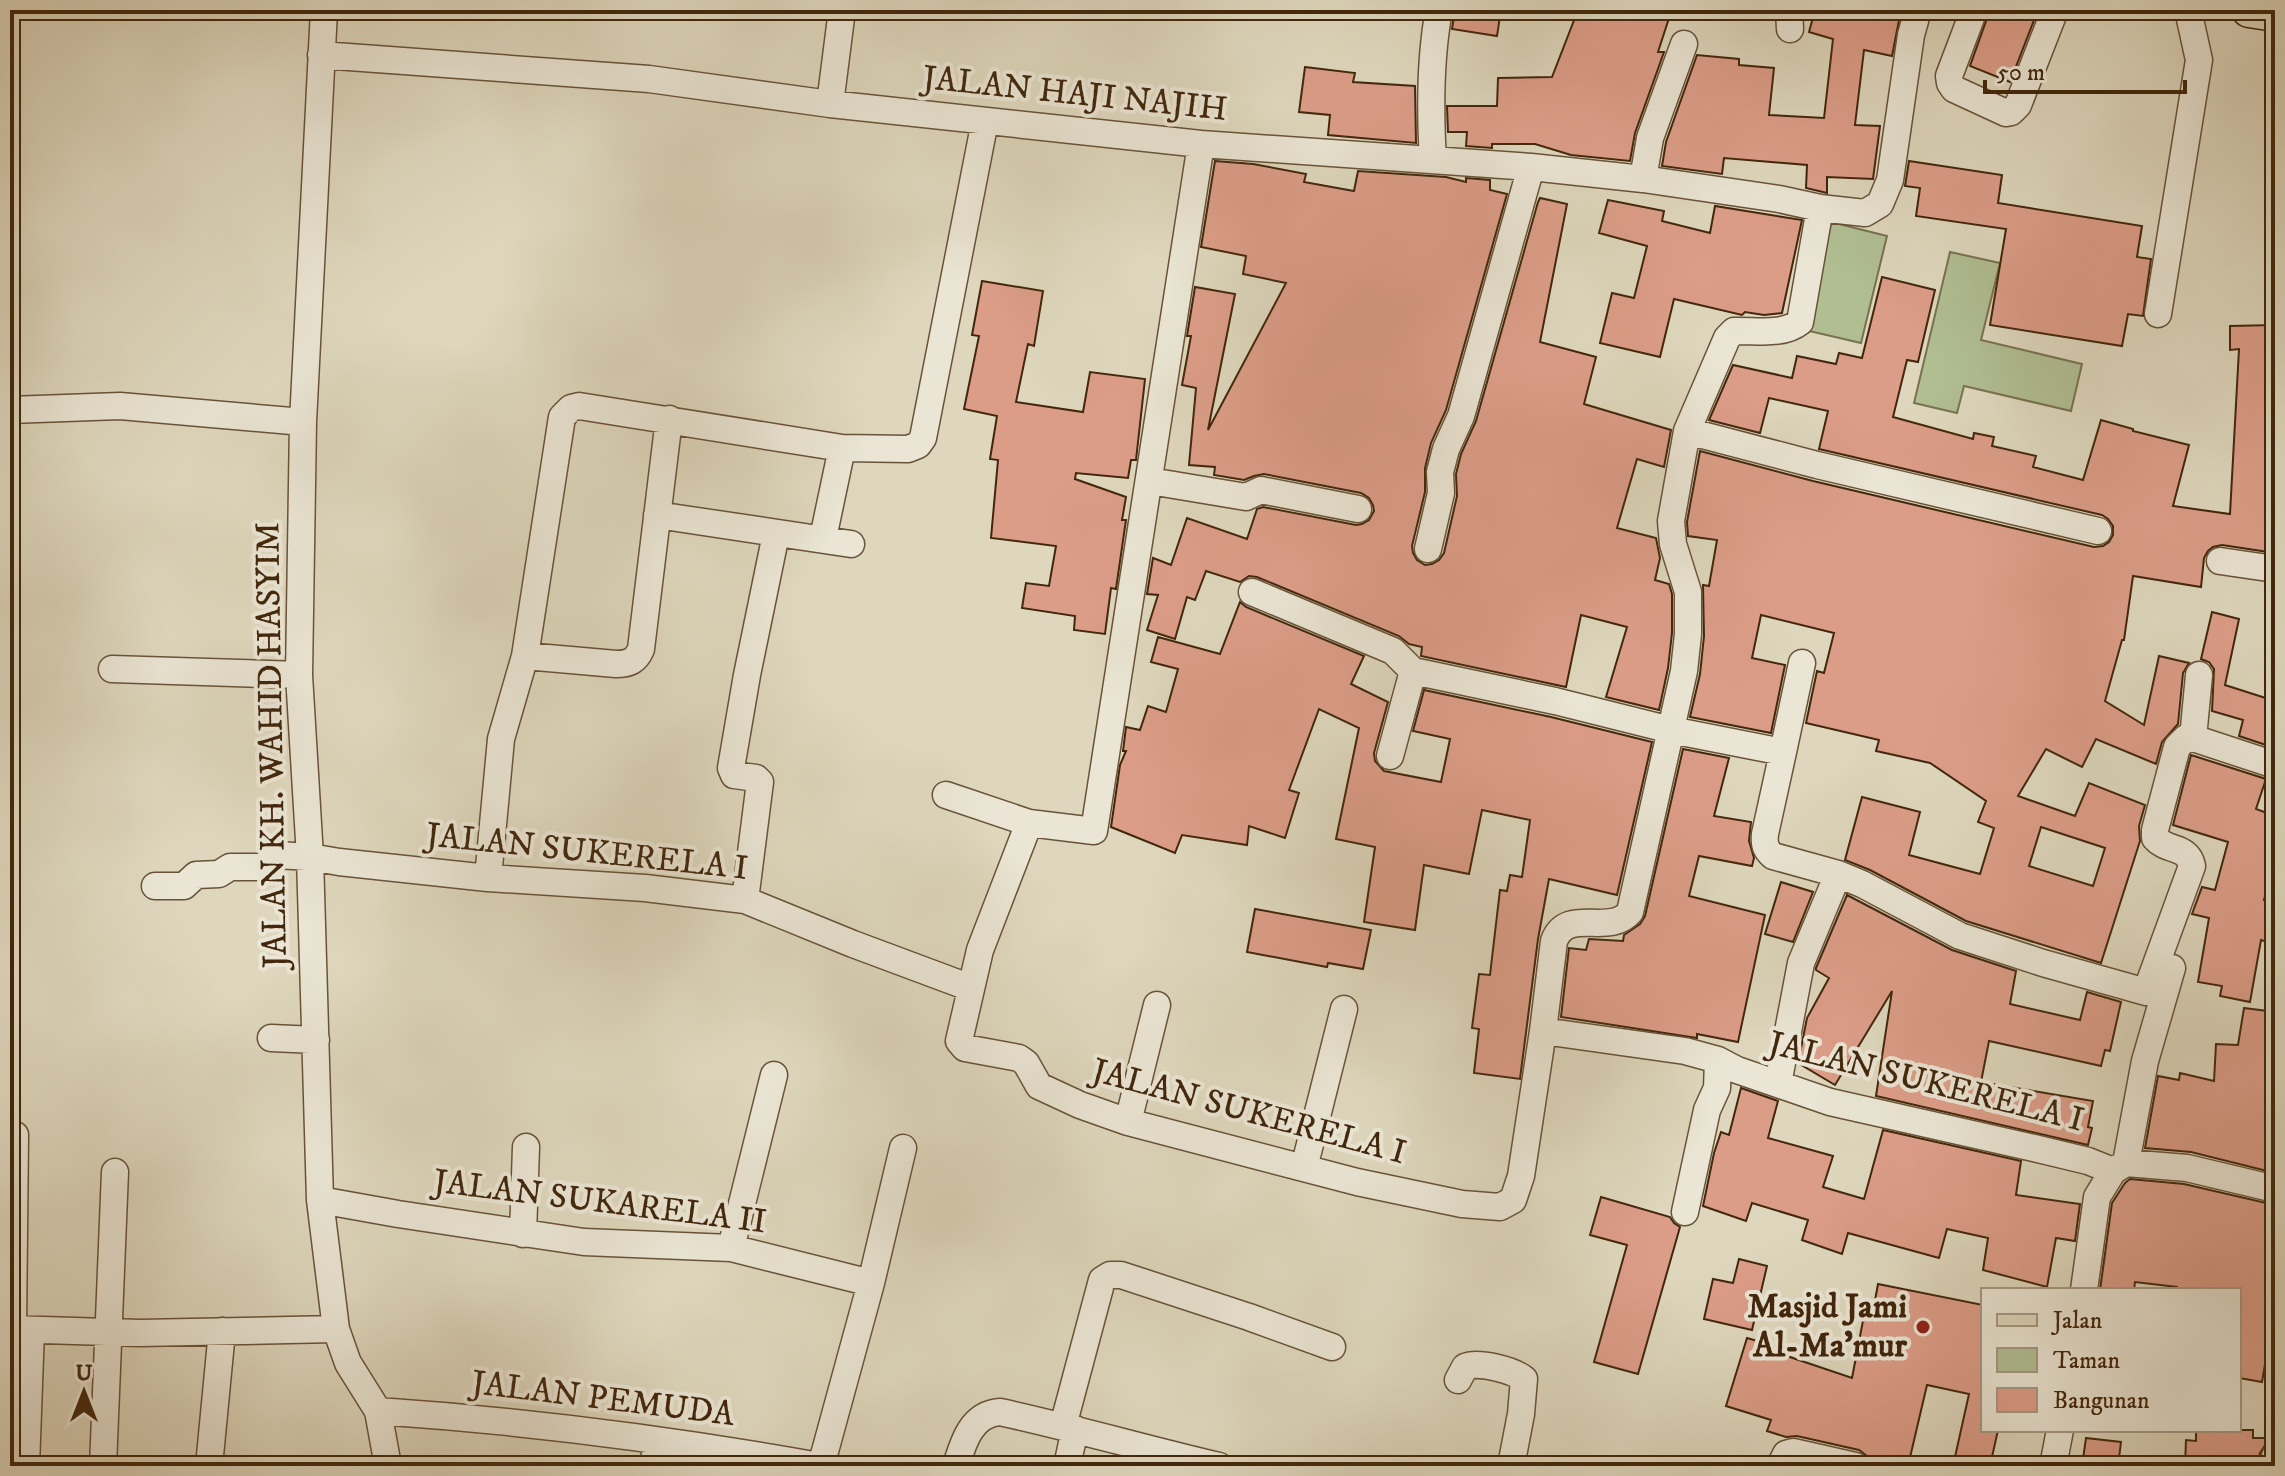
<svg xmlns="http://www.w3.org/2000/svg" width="2285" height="1476" font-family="'IM FELL DW Pica',serif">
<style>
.green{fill:#b0be92;stroke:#79724f;stroke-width:2}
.building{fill:#dc9d88;stroke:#42270c;stroke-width:2;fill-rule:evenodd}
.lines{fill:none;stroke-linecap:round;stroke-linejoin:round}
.minor-casing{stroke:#695338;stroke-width:29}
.major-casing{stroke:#42270c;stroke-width:37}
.minor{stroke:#eae5d4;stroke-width:26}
.major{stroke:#ded7bd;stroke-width:34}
.poi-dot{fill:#8f2418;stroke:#eae5d4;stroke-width:3}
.labels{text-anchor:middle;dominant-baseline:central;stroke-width:8;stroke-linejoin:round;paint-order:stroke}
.street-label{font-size:34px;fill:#42270c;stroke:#eae5d4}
.poi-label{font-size:34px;font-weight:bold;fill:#42270c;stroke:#eae5d4;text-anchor:end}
</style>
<rect width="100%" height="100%" fill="#ded7bd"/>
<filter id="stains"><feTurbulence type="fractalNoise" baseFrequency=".0025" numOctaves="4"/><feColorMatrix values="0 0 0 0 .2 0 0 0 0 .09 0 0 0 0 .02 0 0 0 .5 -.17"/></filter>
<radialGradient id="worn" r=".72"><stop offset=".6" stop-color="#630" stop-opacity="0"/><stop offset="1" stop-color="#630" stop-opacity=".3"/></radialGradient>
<path class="green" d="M 1831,222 L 1887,236 L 1861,343 L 1805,330 Z
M 1950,252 L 2000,263 L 1981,340 L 2082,364 L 2071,411 L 1964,386 L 1957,413 L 1914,403 Z"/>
<path class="building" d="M 1455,10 L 1501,10 L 1497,36 L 1452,29 Z
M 1578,10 L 1656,10 L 1670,15 L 1658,52 L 1664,52 L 1635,133 L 1630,161 L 1571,155 L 1535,144 L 1492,144 L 1492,148 L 1466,146 L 1467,132 L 1448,132 L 1447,106 L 1497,106 L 1498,78 L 1552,77 Z
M 1815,10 L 1901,10 L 1892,56 L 1864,50 L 1855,125 L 1880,126 L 1873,179 L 1827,177 L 1827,193 L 1806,188 L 1807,165 L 1724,158 L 1722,174 L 1662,166 L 1666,142 L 1697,55 L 1739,59 L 1739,65 L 1774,68 L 1769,115 L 1824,118 L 1833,39 L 1809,32 Z
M 1990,10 L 2038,10 L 2010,82 L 1970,66 Z
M 1305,67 L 1355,73 L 1353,82 L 1415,86 L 1416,143 L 1328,135 L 1330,115 L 1299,112 Z
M 1215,161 L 1253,164 L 1306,174 L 1304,182 L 1354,191 L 1358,171 L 1446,177 L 1466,182 L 1466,178 L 1490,180 L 1490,190 L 1507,194 L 1446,410 L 1431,443 L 1425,468 L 1425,492 L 1412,546 L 1413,553 L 1417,560 L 1425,565 L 1432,564 L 1439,560 L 1444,553 L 1457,496 L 1456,474 L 1461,454 L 1476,421 L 1538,202 L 1540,198 L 1567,204 L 1540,342 L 1596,357 L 1584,404 L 1671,430 L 1664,467 L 1637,459 L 1617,528 L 1656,538 L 1660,558 L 1655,580 L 1669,584 L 1672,594 L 1672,633 L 1668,668 L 1659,710 L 1606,697 L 1627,627 L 1581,615 L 1566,687 L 1421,656 L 1422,647 L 1409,644 L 1399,636 L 1257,577 L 1249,576 L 1240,582 L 1206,571 L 1195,600 L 1187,597 L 1175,639 L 1147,630 L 1158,595 L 1147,594 L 1153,558 L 1171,565 L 1187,518 L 1247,539 L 1257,509 L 1263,507 L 1356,525 L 1362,524 L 1369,520 L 1374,511 L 1373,505 L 1369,498 L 1361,493 L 1264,474 L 1254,476 L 1244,480 L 1214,475 L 1215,467 L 1189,465 L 1196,388 L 1182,385 L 1191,336 L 1187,336 L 1195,287 L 1235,294 L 1208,430 L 1286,283 L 1243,274 L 1246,256 L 1201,247 Z
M 1909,161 L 2002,175 L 1998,203 L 2142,226 L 2137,257 L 2151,259 L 2143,316 L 2128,314 L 2122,346 L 1990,325 L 2006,229 L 1916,216 L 1920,188 L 1905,186 Z
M 1608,200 L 1664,211 L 1662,221 L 1710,233 L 1715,206 L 1802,220 L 1782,313 L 1764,315 L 1745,312 L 1742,315 L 1674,299 L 1660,357 L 1600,343 L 1612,293 L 1634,298 L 1647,246 L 1599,233 Z
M 1882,277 L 1935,290 L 1918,362 L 1907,360 L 1893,417 L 1973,439 L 1974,433 L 1994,437 L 1992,446 L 2036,456 L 2033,467 L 2083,480 L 2101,420 L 2133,429 L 2133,431 L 2189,445 L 2173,506 L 2230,514 L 2239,349 L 2230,350 L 2230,326 L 2275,325 L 2275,553 L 2222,545 L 2213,547 L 2208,551 L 2204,558 L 2201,587 L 2133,576 L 2124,640 L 2122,640 L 2105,701 L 2144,725 L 2159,656 L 2189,663 L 2183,673 L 2178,724 L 2162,742 L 2156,764 L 2096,739 L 2082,767 L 2046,749 L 2018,796 L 2075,816 L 2089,783 L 2145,805 L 2139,826 L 2140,841 L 2101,963 L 1966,921 L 1870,870 L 1845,860 L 1862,797 L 1920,812 L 1909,855 L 1980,874 L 1994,828 L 1978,822 L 1986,801 L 1930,763 L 1876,751 L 1879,740 L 1806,723 L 1817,671 L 1824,673 L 1834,633 L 1761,615 L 1752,658 L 1785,665 L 1771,733 L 1690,717 L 1700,674 L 1704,636 L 1703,585 L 1709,586 L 1717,540 L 1688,536 L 1687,522 L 1700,451 L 1813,481 L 2094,547 L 2103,546 L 2109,542 L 2113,535 L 2113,526 L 2108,519 L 2102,515 L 1819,449 L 1828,411 L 1769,398 L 1760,433 L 1709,420 L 1733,365 L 1792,378 L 1797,356 L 1836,364 L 1839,353 L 1862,358 ZM 2041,827 L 2105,848 L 2093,886 L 2029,866 Z
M 982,281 L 1043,291 L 1034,346 L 1028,344 L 1016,402 L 1083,412 L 1090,372 L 1145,379 L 1136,460 L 1131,460 L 1128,478 L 1076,473 L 1075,479 L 1126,497 L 1122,520 L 1126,520 L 1116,589 L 1111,588 L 1105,634 L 1074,630 L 1075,616 L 1022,608 L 1026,583 L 1049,586 L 1056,546 L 991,538 L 998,460 L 990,459 L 997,416 L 964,409 L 979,336 L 972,335 Z
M 1240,602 L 1246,607 L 1364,656 L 1351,684 L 1388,702 L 1374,753 L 1375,761 L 1384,771 L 1441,782 L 1450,739 L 1413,731 L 1424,690 L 1551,717 L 1652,742 L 1617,895 L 1549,879 L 1538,939 L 1520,1079 L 1474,1073 L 1479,1029 L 1472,1028 L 1479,974 L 1490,975 L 1500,890 L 1507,891 L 1510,875 L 1522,877 L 1530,820 L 1482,810 L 1469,874 L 1424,865 L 1415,930 L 1364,922 L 1375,847 L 1336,839 L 1359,728 L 1319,709 L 1289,790 L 1299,793 L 1285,838 L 1249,826 L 1247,845 L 1182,835 L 1175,853 L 1111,827 L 1120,765 L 1126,751 L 1123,751 L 1126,727 L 1140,730 L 1148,706 L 1166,712 L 1178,669 L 1151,662 L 1158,637 L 1220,654 Z
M 2212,612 L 2239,619 L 2225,685 L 2275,701 L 2275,748 L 2239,736 L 2243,720 L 2212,711 L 2214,669 L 2209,662 L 2201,659 Z
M 1683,749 L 1729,758 L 1714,816 L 1751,822 L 1749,841 L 1754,858 L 1752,866 L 1699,856 L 1689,896 L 1765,915 L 1738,1042 L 1697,1034 L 1697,1038 L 1561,1017 L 1569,948 L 1586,950 L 1589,939 L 1623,941 L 1624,935 L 1640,924 L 1645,916 Z
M 2191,755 L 2266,779 L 2256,809 L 2275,816 L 2275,860 L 2264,900 L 2275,903 L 2275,944 L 2261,940 L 2250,1002 L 2220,996 L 2222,986 L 2198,982 L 2209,918 L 2192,914 L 2202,887 L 2215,890 L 2228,842 L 2173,825 Z
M 1781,882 L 1813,892 L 1793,942 L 1765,934 Z
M 1847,895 L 1952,950 L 2016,971 L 2010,1004 L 2080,1020 L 2087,992 L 2121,1002 L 2110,1051 L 2105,1050 L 2101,1066 L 1989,1041 L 1981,1082 L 2093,1101 L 2088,1127 L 2092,1128 L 2088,1145 L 1876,1096 L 1892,991 L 1835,1085 L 1798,1063 L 1807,1018 L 1829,978 L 1816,970 L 1816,968 Z
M 1255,909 L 1371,930 L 1363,969 L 1328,963 L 1327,967 L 1247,952 Z
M 2244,1008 L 2275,1012 L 2275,1173 L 2191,1152 L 2145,1148 L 2158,1076 L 2179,1080 L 2180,1073 L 2214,1081 L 2216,1044 L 2238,1045 Z
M 1741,1088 L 1778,1101 L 1768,1138 L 1833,1156 L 1823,1187 L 1864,1199 L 1883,1130 L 2021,1161 L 2016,1195 L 2080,1204 L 2075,1241 L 2056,1238 L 2047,1287 L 1983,1270 L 1988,1238 L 1947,1229 L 1939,1258 L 1848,1233 L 1842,1254 L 1802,1240 L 1808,1220 L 1752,1203 L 1746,1221 L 1703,1206 L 1714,1153 L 1721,1132 L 1729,1135 Z
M 2130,1179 L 2184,1184 L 2275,1205 L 2275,1329 L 2271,1329 L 2262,1382 L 2239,1378 L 2239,1290 L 2177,1290 L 2177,1287 L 2135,1282 L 2134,1290 L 2100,1290 L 2112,1203 L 2125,1183 Z
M 1601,1197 L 1670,1217 L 1674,1223 L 1680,1227 L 1638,1374 L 1594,1362 L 1627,1245 L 1590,1235 Z
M 1739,1259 L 1767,1266 L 1752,1330 L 1704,1319 L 1713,1279 L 1733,1283 Z
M 1878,1284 L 1983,1305 L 1983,1430 L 1998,1430 L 1990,1466 L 1953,1466 L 1969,1394 L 1927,1385 L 1908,1466 L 1867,1456 L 1859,1450 L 1797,1436 L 1786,1437 L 1767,1431 L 1771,1420 L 1726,1406 L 1747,1338 L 1789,1350 L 1787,1356 L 1852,1378 L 1866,1305 L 1874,1306 Z
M 2196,1430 L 2253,1430 L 2253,1438 L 2266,1438 L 2266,1444 L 2260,1453 L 2257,1466 L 2185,1466 L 2186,1440 L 2196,1441 Z
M 2086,1438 L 2121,1442 L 2118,1466 L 2082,1466 Z"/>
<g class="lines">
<defs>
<path id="minor" d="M 324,10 L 303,422 L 299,675 L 310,857 L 320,1200 L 336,1329 L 348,1363 L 378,1411 L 388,1466
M 1789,10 L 1790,29
M 1974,10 L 1949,76 L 1950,83 L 1954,89 L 2006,113 L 2011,112 L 2018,105 L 2055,10
M 321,55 L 649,79 L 830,104 L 1201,144 L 1531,167 L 1643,179 L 1779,199 L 1820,208 L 1865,213 L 1880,204 L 1890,180 L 1911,35 L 1918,10
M 830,104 L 842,10
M 1201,144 L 1094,831 L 1029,823 L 980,950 L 959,1041 L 965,1048 L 1019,1058 L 1026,1063 L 1039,1086 L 1080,1105 L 1128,1122 L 1357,1182 L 1462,1204 L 1500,1207 L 1513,1200 L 1521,1176 L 1543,1031 L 1685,1051 L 1718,1060 L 1737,1070 L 1830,1102 L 2034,1148 L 2088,1161 L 2113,1171
M 1433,160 C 1430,111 1430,58 1439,10
M 1643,179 L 1650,138 L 1684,44
M 2158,314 L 2199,60 L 2188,10
M 10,410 L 120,406 L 303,422
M 1687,431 L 1817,465 L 2098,531
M 1150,481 L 1246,497 L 1261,490 L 1358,509
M 657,515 L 851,544
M 823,538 L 842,448
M 1428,549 L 1441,493 L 1440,472 L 1446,449 L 1461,416 L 1531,167
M 2220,561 L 2275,569
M 1252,592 L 1393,651 L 1413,671 L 1555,701 L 1671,730 L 1783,752 L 1765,834 C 1764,844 1765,849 1773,856 L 1838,874 L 1862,884 L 1960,936 L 2043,963 L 2146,992 L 2192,866 C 2188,845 2167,852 2155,838 L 2155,830 L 2177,747 L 2186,738 L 2193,738 L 2275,765
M 525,656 L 616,664 C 629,664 636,661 641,649 L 669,419
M 112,669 L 299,675
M 2193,738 L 2199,675
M 1783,752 L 1802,663
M 1390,756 L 1413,671
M 946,795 L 1029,823
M 488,878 L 501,739 L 525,656 L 562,417 L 571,408 L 579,406 L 842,448 L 908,449 L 918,445 L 923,438 L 985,121
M 155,886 L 184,886 L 196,875 L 219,874 L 230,867 L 265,867 L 277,855 L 310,857 L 339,862 L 488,878 L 645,888 L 745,900 L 853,944 L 971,988
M 745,900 L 760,782 L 756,778 L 734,775 L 731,768 L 747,675 L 776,534
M 1543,1031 L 1554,941 C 1567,906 1609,937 1630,912 L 1684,671 L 1688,634 L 1688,592 L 1673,544 L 1671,521 L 1687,431 L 1727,338 L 1734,331 C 1756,330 1782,336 1800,322 L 1820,208
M 271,1038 L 316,1040
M 1778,1084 L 1801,963 L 1838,874
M 1128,1122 L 1157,1005
M 2126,1163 L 2145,1061 L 2172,968
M 1304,1168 L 1344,1009
M 320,1200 L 398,1214 L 584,1242 L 731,1248 L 871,1283
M 1685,1212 L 1707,1110 L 1717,1088 L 1718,1060
M 523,1234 L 526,1147
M 731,1248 L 774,1075
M 2084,1290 L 2097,1197 L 2113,1171 L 2126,1163 L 2187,1168 L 2275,1189
M 10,1329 L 140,1333 L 336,1329
M 13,1329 L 15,1135
M 1458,1380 L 1465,1367 C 1478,1361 1513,1370 1524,1379 L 1521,1414 L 1511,1466
M 378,1411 C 525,1421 674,1440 819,1466
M 1063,1426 L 1102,1280 L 1110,1275 L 1121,1275 L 1249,1317 L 1332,1347
M 26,1466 L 31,1330
M 103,1466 L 115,1172
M 209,1466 L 222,1331
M 651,1466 L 661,1441
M 821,1466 L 871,1283 L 903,1148
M 956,1466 C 963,1443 971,1414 1000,1412 C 1074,1428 1146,1449 1219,1466
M 1067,1466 L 1075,1429
M 1780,1466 L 1786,1454 L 1793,1452 L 1855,1466
M 2053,1466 L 2060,1430
M 2273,1466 L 2275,1457"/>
<path id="major" d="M 2249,10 L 2275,14"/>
</defs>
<use href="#minor" class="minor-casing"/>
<use href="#major" class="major-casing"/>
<use href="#minor" class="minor"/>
<use href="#major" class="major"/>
</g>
<circle class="poi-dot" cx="1923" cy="1327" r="8"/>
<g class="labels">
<g class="street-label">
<text transform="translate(1075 94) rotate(6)">JALAN HAJI NAJIH</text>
<text transform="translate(272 745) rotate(-91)">JALAN KH. WAHID HASYIM</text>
<text transform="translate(587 852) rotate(6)">JALAN SUKERELA I</text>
<text transform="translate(1926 1082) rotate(14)">JALAN SUKERELA I</text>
<text transform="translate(1249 1112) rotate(15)">JALAN SUKERELA I</text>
<text transform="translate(600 1202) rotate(7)">JALAN SUKARELA II</text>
<text transform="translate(603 1399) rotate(7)">JALAN PEMUDA</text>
</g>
<g class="poi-label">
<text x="1907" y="1307">Masjid Jami<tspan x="1907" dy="39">Al-Ma'mur</tspan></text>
</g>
</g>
<rect width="2285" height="1476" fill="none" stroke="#ded7bd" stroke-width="40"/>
<rect x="12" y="12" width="2261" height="1452" fill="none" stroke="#42270c" stroke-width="4"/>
<rect x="20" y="20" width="2245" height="1436" fill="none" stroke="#42270c" stroke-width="2"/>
<rect x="1981" y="1288" width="260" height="144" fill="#eae5d4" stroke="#a79984" stroke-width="2"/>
<rect x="1997" y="1314" width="40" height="12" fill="#ded7bd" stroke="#a79984" stroke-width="2"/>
<text x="2053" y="1328" font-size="24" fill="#42270c">Jalan</text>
<rect x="1997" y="1348" width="40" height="24" fill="#b0be92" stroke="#a79984" stroke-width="2"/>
<text x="2053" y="1368" font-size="24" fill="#42270c">Taman</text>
<rect x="1997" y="1388" width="40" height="24" fill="#dc9d88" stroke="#a79984" stroke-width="2"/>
<text x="2053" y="1408" font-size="24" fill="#42270c">Bangunan</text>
<g transform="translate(84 1392)" stroke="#eae5d4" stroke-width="6" paint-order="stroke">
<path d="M0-6L14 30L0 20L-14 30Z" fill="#42270c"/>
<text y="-12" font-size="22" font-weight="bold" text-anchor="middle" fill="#42270c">U</text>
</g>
<path d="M1985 80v12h200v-12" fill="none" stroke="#42270c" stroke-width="4"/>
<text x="1997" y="80" font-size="24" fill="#42270c" stroke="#eae5d4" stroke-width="6" paint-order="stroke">50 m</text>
<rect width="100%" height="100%" filter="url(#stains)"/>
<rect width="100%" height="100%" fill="url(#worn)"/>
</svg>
